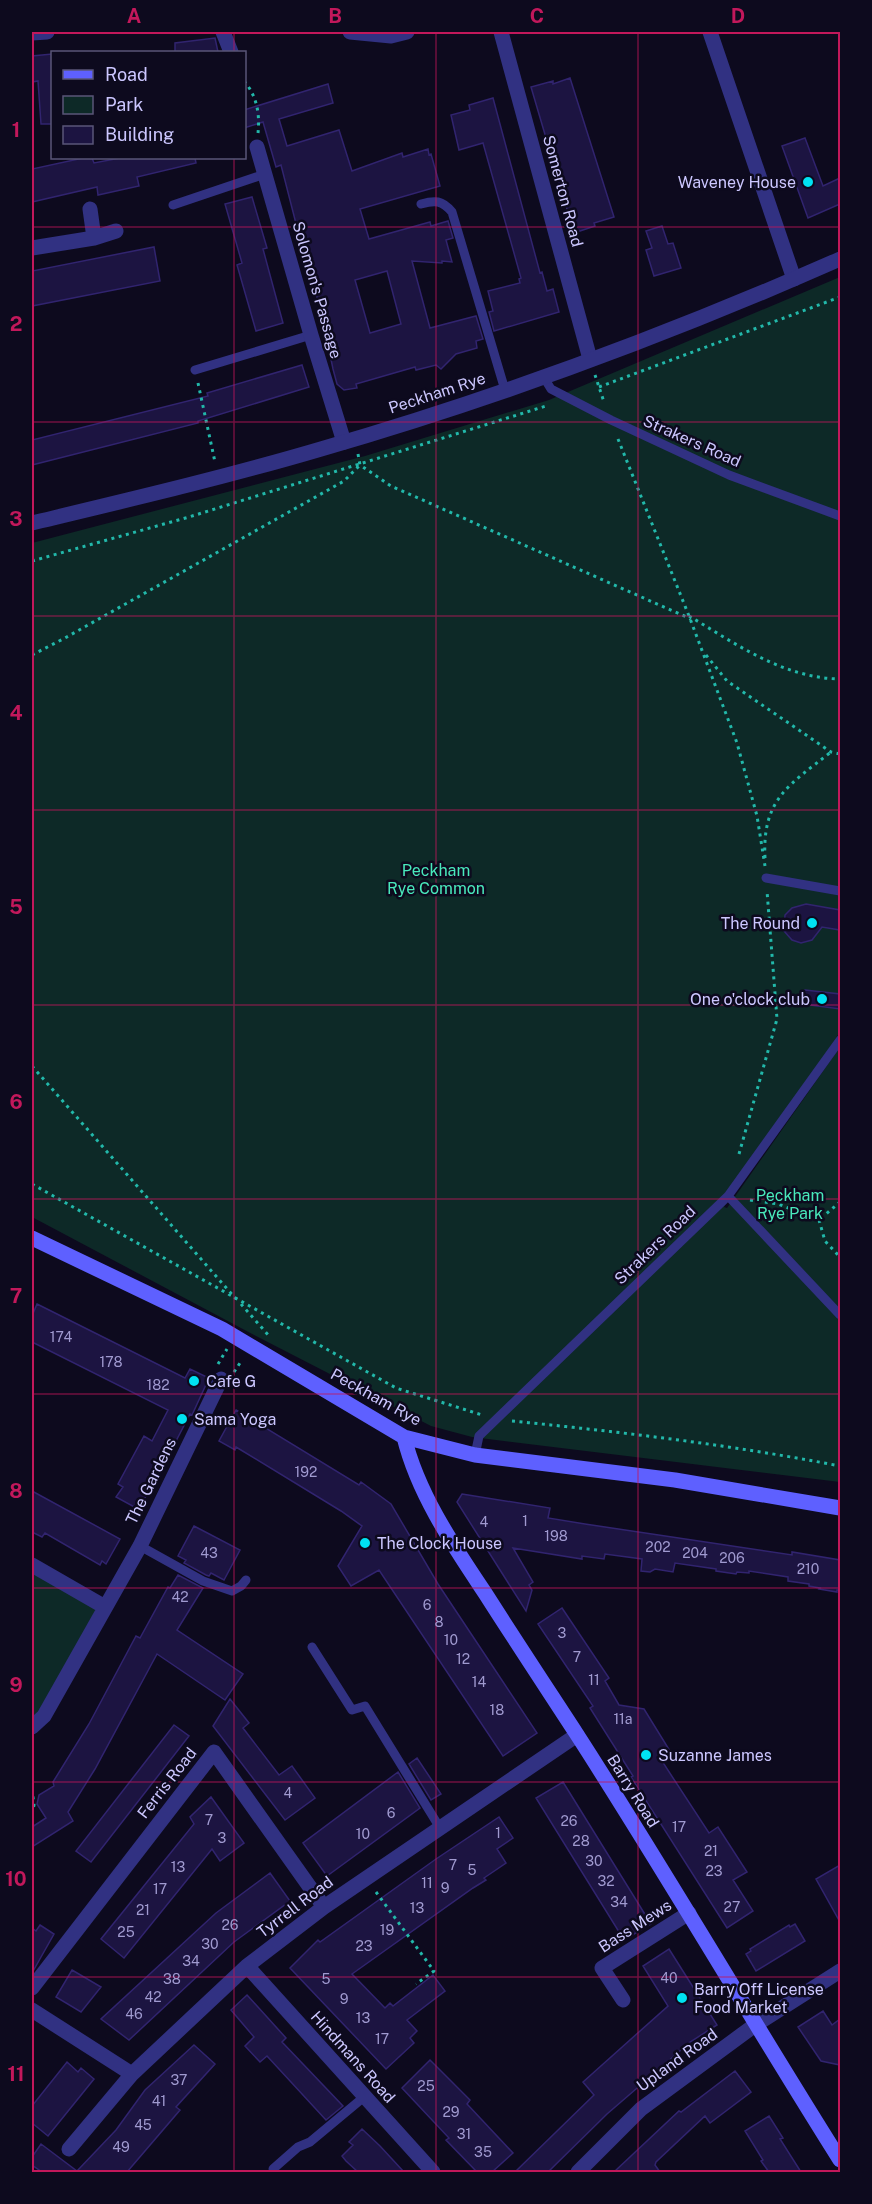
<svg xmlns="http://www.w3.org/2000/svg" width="872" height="2204" font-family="'Public Sans',sans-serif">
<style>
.green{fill:#0d2927}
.building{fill:#1c1441;stroke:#31246f;stroke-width:1.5;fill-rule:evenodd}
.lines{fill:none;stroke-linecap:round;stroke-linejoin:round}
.path{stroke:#22b8aa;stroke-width:3;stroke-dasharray:3 4.5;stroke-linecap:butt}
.service{stroke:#313182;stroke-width:9}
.minor{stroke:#313182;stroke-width:15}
.tertiary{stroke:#313182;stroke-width:15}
.secondary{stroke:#5e60ff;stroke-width:15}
.grid{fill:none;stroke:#c2185b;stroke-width:1.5;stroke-opacity:0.55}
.poi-dot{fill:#00e2f2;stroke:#0d0a1e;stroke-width:2}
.labels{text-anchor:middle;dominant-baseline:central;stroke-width:5;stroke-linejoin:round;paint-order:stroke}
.number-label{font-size:14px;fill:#a09ad0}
.poi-label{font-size:16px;fill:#ccc7ff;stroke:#0d0a1e;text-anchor:start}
.street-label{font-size:16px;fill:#ccc7ff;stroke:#0d0a1e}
.park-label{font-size:16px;fill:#49e9bc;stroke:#0d0a1e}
.neatline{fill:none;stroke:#c2185b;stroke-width:2}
.grid-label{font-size:20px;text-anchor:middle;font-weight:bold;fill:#c2185b}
</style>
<rect width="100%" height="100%" fill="#0d0a1e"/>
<path class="green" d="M 840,277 L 840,1032 L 724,1207 L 727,1208 L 840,1047 L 840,1482 L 472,1437 L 431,1426 L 258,1337 L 32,1217 L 32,543 L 365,456 L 549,400 Z
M 32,1571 L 97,1608 L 39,1712 L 32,1719 Z"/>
<path class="building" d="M 215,38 L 218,52 L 175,52 L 175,43 Z
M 52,54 L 52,124 L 41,124 L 38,81 L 32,82 L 32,56 Z
M 570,78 L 614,217 L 594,223 L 595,226 L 574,233 L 531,87 L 553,81 L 553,84 Z
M 328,84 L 333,103 L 279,119 L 287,146 L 339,130 L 352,171 L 402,153 L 403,157 L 428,149 L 429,155 L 431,154 L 440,186 L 360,209 L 369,239 L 430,222 L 431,226 L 448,221 L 453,238 L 446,240 L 452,262 L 442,261 L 442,263 L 412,261 L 430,328 L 476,316 L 483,339 L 476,341 L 477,348 L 456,354 L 441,369 L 436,365 L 416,370 L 415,367 L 356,384 L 357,388 L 344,390 L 337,384 L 333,369 L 328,345 L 331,344 L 302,247 L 281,165 L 276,167 L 263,122 L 244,128 L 244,110 ZM 387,271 L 401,324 L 370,333 L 355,280 Z
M 493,98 L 540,273 L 542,272 L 547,291 L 553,289 L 559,312 L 494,331 L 489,312 L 493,311 L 488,291 L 520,283 L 519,279 L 521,278 L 483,143 L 459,150 L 451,115 L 470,110 L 469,105 Z
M 805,138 L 823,186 L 840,178 L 840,204 L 808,218 L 782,146 Z
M 83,158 L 92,158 L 94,163 L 120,158 L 195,158 L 196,163 L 137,177 L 139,186 L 98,195 L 97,187 L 32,202 L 32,169 Z
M 252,197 L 267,248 L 263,249 L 283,323 L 256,331 L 237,265 L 242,263 L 225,204 Z
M 662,226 L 668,244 L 673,243 L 681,268 L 654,276 L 646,250 L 652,248 L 646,231 Z
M 154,247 L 160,281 L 32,306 L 32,271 Z
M 302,365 L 309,387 L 198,421 L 198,423 L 32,465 L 32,440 L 208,396 L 207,393 Z
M 806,904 L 840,910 L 840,930 L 822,927 L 812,940 L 801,943 L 792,940 L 784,931 L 785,915 L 792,908 Z
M 805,990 L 840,994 L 840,1009 L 803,1004 Z
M 37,1304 L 185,1378 L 190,1369 L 209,1378 L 192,1415 L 190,1414 L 175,1443 L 174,1442 L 161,1465 L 164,1467 L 138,1509 L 116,1497 L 123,1487 L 118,1484 L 144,1436 L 152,1441 L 168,1410 L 32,1342 L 32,1316 Z
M 236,1410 L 359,1485 L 361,1482 L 391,1504 L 438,1584 L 537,1733 L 503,1756 L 379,1570 L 351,1586 L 338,1566 L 362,1526 L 341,1511 L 236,1447 L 235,1450 L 219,1441 Z
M 32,1491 L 120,1539 L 106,1564 L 102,1561 L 100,1565 L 45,1533 L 42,1537 L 32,1532 Z
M 462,1494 L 550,1508 L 548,1518 L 585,1524 L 792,1555 L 792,1552 L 840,1560 L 840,1590 L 837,1590 L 837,1592 L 819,1589 L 820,1588 L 809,1586 L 809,1584 L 788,1581 L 788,1577 L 749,1571 L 749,1573 L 737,1572 L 736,1574 L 716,1571 L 716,1569 L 675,1563 L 673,1572 L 655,1569 L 650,1572 L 641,1571 L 642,1559 L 605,1554 L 604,1559 L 582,1556 L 582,1559 L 513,1548 L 533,1582 L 529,1585 L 532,1590 L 526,1611 L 457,1502 Z
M 194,1526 L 240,1550 L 224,1580 L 211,1573 L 209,1576 L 206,1575 L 184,1563 L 186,1560 L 178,1556 Z
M 178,1575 L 203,1588 L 177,1630 L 243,1674 L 225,1700 L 157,1654 L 95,1769 L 68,1812 L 73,1821 L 32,1847 L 32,1827 L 46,1818 L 37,1804 L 39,1795 L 54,1786 L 53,1782 L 89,1724 L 136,1636 L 140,1638 L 168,1587 L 170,1588 Z
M 562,1608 L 609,1678 L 605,1681 L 619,1705 L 644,1709 L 670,1751 L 660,1758 L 709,1833 L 718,1827 L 747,1872 L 733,1880 L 753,1911 L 727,1928 L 631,1777 L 633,1776 L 590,1708 L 593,1706 L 538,1624 Z
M 230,1699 L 249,1723 L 243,1728 L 279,1775 L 292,1766 L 315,1798 L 285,1820 L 213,1726 Z
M 174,1725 L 189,1736 L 91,1862 L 76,1851 Z
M 417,1758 L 441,1794 L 431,1800 L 409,1764 Z
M 398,1772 L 420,1808 L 327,1876 L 303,1843 Z
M 563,1782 L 651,1924 L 624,1940 L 536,1798 Z
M 211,1797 L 244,1843 L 220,1861 L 212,1849 L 124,1958 L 101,1939 L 194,1824 L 190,1817 Z
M 499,1817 L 513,1838 L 497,1849 L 506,1863 L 484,1878 L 486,1880 L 473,1888 L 352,1974 L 385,2008 L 390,2003 L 393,2006 L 433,1975 L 445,1991 L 407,2020 L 417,2031 L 410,2038 L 414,2043 L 386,2069 L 290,1968 L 318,1940 L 320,1942 L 436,1859 Z
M 840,1865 L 840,1922 L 816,1879 Z
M 270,1873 L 290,1901 L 234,1942 L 129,2040 L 101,2019 L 216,1913 Z
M 795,1924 L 805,1941 L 756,1971 L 746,1954 L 751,1951 L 750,1949 L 789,1925 L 790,1927 Z
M 40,1925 L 54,1934 L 32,1973 L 32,1928 L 36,1931 Z
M 669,1949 L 717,2025 L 690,2042 L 665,2064 L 607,2114 L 548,2172 L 515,2172 L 594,2095 L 583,2082 L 668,2006 L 643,1966 Z
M 72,1970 L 101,1987 L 81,2012 L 56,1997 Z
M 247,1995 L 286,2038 L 282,2042 L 343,2106 L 326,2120 L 267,2056 L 260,2062 L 245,2046 L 254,2037 L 231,2010 Z
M 823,2011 L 832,2025 L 840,2019 L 840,2065 L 821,2061 L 798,2027 Z
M 194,2045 L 215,2064 L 176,2107 L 180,2110 L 127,2172 L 42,2172 L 32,2165 L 32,2157 L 41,2144 L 77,2171 L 116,2130 L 145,2090 Z
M 430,2060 L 470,2100 L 467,2104 L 513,2153 L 492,2172 L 477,2172 L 446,2140 L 449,2138 L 402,2088 Z
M 67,2062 L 78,2072 L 81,2068 L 94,2079 L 48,2136 L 32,2123 L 32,2106 Z
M 735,2071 L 751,2092 L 710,2123 L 705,2116 L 656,2162 L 655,2165 L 660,2172 L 614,2172 L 679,2111 L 681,2112 Z
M 769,2116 L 783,2138 L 780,2139 L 801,2172 L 769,2172 L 761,2161 L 763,2160 L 745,2131 Z
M 362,2129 L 380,2146 L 404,2172 L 358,2172 L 346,2161 L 342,2156 L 353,2145 L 349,2142 Z"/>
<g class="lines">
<path class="path" d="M 244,81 C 257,96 260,114 258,133
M 595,375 L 604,402
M 198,383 L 215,462
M 599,387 L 840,297
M 618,439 L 689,616 L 737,743 L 757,816 L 765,866
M 358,454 L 360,465 L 391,486 L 691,619
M 32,561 L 189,517 L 546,406
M 689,616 C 736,644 783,678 840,679
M 32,655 L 65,638 L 344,481 L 359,466
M 706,655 L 727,681 L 831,752 L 840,754
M 765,858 C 762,799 789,785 831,752
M 32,1066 L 236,1299
M 739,1154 L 777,1019 L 767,891
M 32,1184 L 396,1388 L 482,1415
M 750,1200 L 778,1204 L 819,1220 L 840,1202
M 819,1220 L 825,1241 L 840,1257
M 241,1304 L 270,1337
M 218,1364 L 227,1349
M 234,1372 L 242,1360
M 512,1421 C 622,1432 732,1445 840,1466
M 32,1789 L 34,1805 L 32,1814
M 376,1892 L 434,1971 L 416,1984"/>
<path class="service" d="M 421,204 C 435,200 442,200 452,212 L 505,390
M 173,205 L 265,174
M 195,370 L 311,335
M 543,376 L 551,389 L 611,420 L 729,475 L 840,516
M 766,878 L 840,891
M 728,1196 L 840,1315
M 475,1455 L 479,1436 L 728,1196 L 840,1040
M 140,1546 L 203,1581 L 232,1591 L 241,1586 L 246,1580
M 312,1647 L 352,1710 L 365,1706 L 440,1828
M 273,2169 L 298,2147 L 310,2142 L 364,2097"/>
<path class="minor" d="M 223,32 L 231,52
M 350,32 L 391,36 L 407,32
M 501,32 L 590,359
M 710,32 L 794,279
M 32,33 L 47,32
M 257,147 L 311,335 L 344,442
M 90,209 L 94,238
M 32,248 L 94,238 L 116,231
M 32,1565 L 105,1607
M 32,1727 L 44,1716 L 140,1546 L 221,1379
M 247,1966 L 433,2172
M 32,1988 L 214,1752 L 324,1907
M 623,2000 L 602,1968 L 689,1913
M 32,2010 L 132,2074
M 69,2149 L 132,2074 L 247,1966 L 324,1907 L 577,1735
M 578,2172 L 641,2109 L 755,2025 L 840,1971"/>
<path class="tertiary" d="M 32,523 C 128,500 226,477 321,449 C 498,398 672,333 840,259"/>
<path class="secondary" d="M 32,1238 L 222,1329 L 404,1437 L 475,1455 L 675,1480 L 840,1508
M 404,1437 C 418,1494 453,1545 485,1593 C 515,1640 546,1687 576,1733 C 667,1874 751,2019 840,2160"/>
</g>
<path class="grid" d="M 234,32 L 234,52M 436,32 L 436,2172M 638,32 L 638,2172M 234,158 L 234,2172M 32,227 L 840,227M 32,422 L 840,422M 32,616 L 840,616M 32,810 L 840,810M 32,1005 L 840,1005M 32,1199 L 840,1199M 32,1394 L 840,1394M 32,1588 L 840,1588M 32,1782 L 840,1782M 32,1977 L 840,1977"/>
<g class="poi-dot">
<circle cx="808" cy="182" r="6"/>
<circle cx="812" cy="923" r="6"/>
<circle cx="822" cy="999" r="6"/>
<circle cx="194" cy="1381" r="6"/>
<circle cx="182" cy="1419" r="6"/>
<circle cx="365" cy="1543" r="6"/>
<circle cx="646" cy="1755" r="6"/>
<circle cx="682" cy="1998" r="6"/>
</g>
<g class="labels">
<g class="number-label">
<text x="61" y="1337">174</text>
<text x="111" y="1362">178</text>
<text x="158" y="1385">182</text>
<text x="306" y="1472">192</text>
<text x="525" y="1521">1</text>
<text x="484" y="1522">4</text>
<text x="556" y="1536">198</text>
<text x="658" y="1547">202</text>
<text x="209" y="1553">43</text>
<text x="695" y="1553">204</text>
<text x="732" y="1558">206</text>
<text x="808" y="1569">210</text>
<text x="180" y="1597">42</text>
<text x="427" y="1605">6</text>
<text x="439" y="1622">8</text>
<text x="562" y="1633">3</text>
<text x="451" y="1640">10</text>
<text x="577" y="1657">7</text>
<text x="463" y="1659">12</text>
<text x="594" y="1680">11</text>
<text x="479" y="1682">14</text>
<text x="497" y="1710">18</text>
<text x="623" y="1719">11a</text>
<text x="288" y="1793">4</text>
<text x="391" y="1813">6</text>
<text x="209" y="1820">7</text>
<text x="569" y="1821">26</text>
<text x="679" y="1827">17</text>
<text x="498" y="1833">1</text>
<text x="363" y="1834">10</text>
<text x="222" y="1838">3</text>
<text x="581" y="1841">28</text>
<text x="711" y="1851">21</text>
<text x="594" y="1861">30</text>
<text x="453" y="1865">7</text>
<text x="178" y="1867">13</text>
<text x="472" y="1870">5</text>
<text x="714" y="1871">23</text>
<text x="606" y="1881">32</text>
<text x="427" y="1883">11</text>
<text x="445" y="1888">9</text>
<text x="160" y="1889">17</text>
<text x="619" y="1902">34</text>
<text x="732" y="1907">27</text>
<text x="417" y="1908">13</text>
<text x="143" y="1910">21</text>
<text x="230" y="1925">26</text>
<text x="387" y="1930">19</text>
<text x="126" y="1932">25</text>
<text x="210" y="1944">30</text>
<text x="364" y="1946">23</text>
<text x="191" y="1961">34</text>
<text x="669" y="1978">40</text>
<text x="172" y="1979">38</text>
<text x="326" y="1979">5</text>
<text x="153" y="1997">42</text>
<text x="344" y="1999">9</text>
<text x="134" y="2014">46</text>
<text x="363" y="2018">13</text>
<text x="382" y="2039">17</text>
<text x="179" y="2080">37</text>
<text x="426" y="2086">25</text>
<text x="159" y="2101">41</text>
<text x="451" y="2112">29</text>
<text x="143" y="2125">45</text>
<text x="464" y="2134">31</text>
<text x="121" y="2147">49</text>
<text x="483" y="2152">35</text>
</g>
<g class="poi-label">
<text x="796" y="182" text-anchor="end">Waveney House</text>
<text x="800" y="923" text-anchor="end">The Round</text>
<text x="810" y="999" text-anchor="end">One o'clock club</text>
<text x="206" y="1381">Cafe G</text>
<text x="194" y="1419">Sama Yoga</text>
<text x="377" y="1543">The Clock House</text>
<text x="658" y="1755">Suzanne James</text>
<text x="694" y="1989">Barry Off License<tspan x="694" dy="18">Food Market</tspan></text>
</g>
<g class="street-label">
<text transform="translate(563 191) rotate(75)">Somerton Road</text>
<text transform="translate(317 290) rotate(74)">Solomon's Passage</text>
<text transform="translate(437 393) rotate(-18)">Peckham Rye</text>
<text transform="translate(692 441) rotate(24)">Strakers Road</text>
<text transform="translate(655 1245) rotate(-44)">Strakers Road</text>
<text transform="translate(376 1397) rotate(29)">Peckham Rye</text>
<text transform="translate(151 1481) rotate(-64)">The Gardens</text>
<text transform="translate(167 1783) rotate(-52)">Ferris Road</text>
<text transform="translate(633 1791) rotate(58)">Barry Road</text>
<text transform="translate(295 1907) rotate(-37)">Tyrrell Road</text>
<text transform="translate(635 1926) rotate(-33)">Bass Mews</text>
<text transform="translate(353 2057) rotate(48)">Hindmans Road</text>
<text transform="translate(677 2060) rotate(-36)">Upland Road</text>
</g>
<g class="park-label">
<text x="436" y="870">Peckham<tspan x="436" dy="18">Rye Common</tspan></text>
<text x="790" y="1195">Peckham<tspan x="790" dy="18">Rye Park</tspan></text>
</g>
</g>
<rect width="872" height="2204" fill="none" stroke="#0d0a1e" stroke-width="66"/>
<rect x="51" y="51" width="195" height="108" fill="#0d0a1e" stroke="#595678" stroke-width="1.5"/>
<rect x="63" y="70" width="30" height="9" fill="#5e60ff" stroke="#595678" stroke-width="1.5"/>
<text x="105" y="81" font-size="18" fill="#ccc7ff">Road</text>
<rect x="63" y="96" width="30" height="18" fill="#0d2927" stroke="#595678" stroke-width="1.5"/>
<text x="105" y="111" font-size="18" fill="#ccc7ff">Park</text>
<rect x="63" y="126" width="30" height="18" fill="#1c1441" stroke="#595678" stroke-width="1.5"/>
<text x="105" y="141" font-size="18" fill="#ccc7ff">Building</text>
<rect x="33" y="33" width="806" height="2138" class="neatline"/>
<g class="grid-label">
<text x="134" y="23">A</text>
<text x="335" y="23">B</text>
<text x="537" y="23">C</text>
<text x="738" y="23">D</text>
<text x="16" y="137">1</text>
<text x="16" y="331">2</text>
<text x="16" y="526">3</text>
<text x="16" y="720">4</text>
<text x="16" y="914">5</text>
<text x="16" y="1109">6</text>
<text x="16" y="1303">7</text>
<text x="16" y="1498">8</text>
<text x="16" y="1692">9</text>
<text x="16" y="1886">10</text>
<text x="16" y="2081">11</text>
</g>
</svg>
